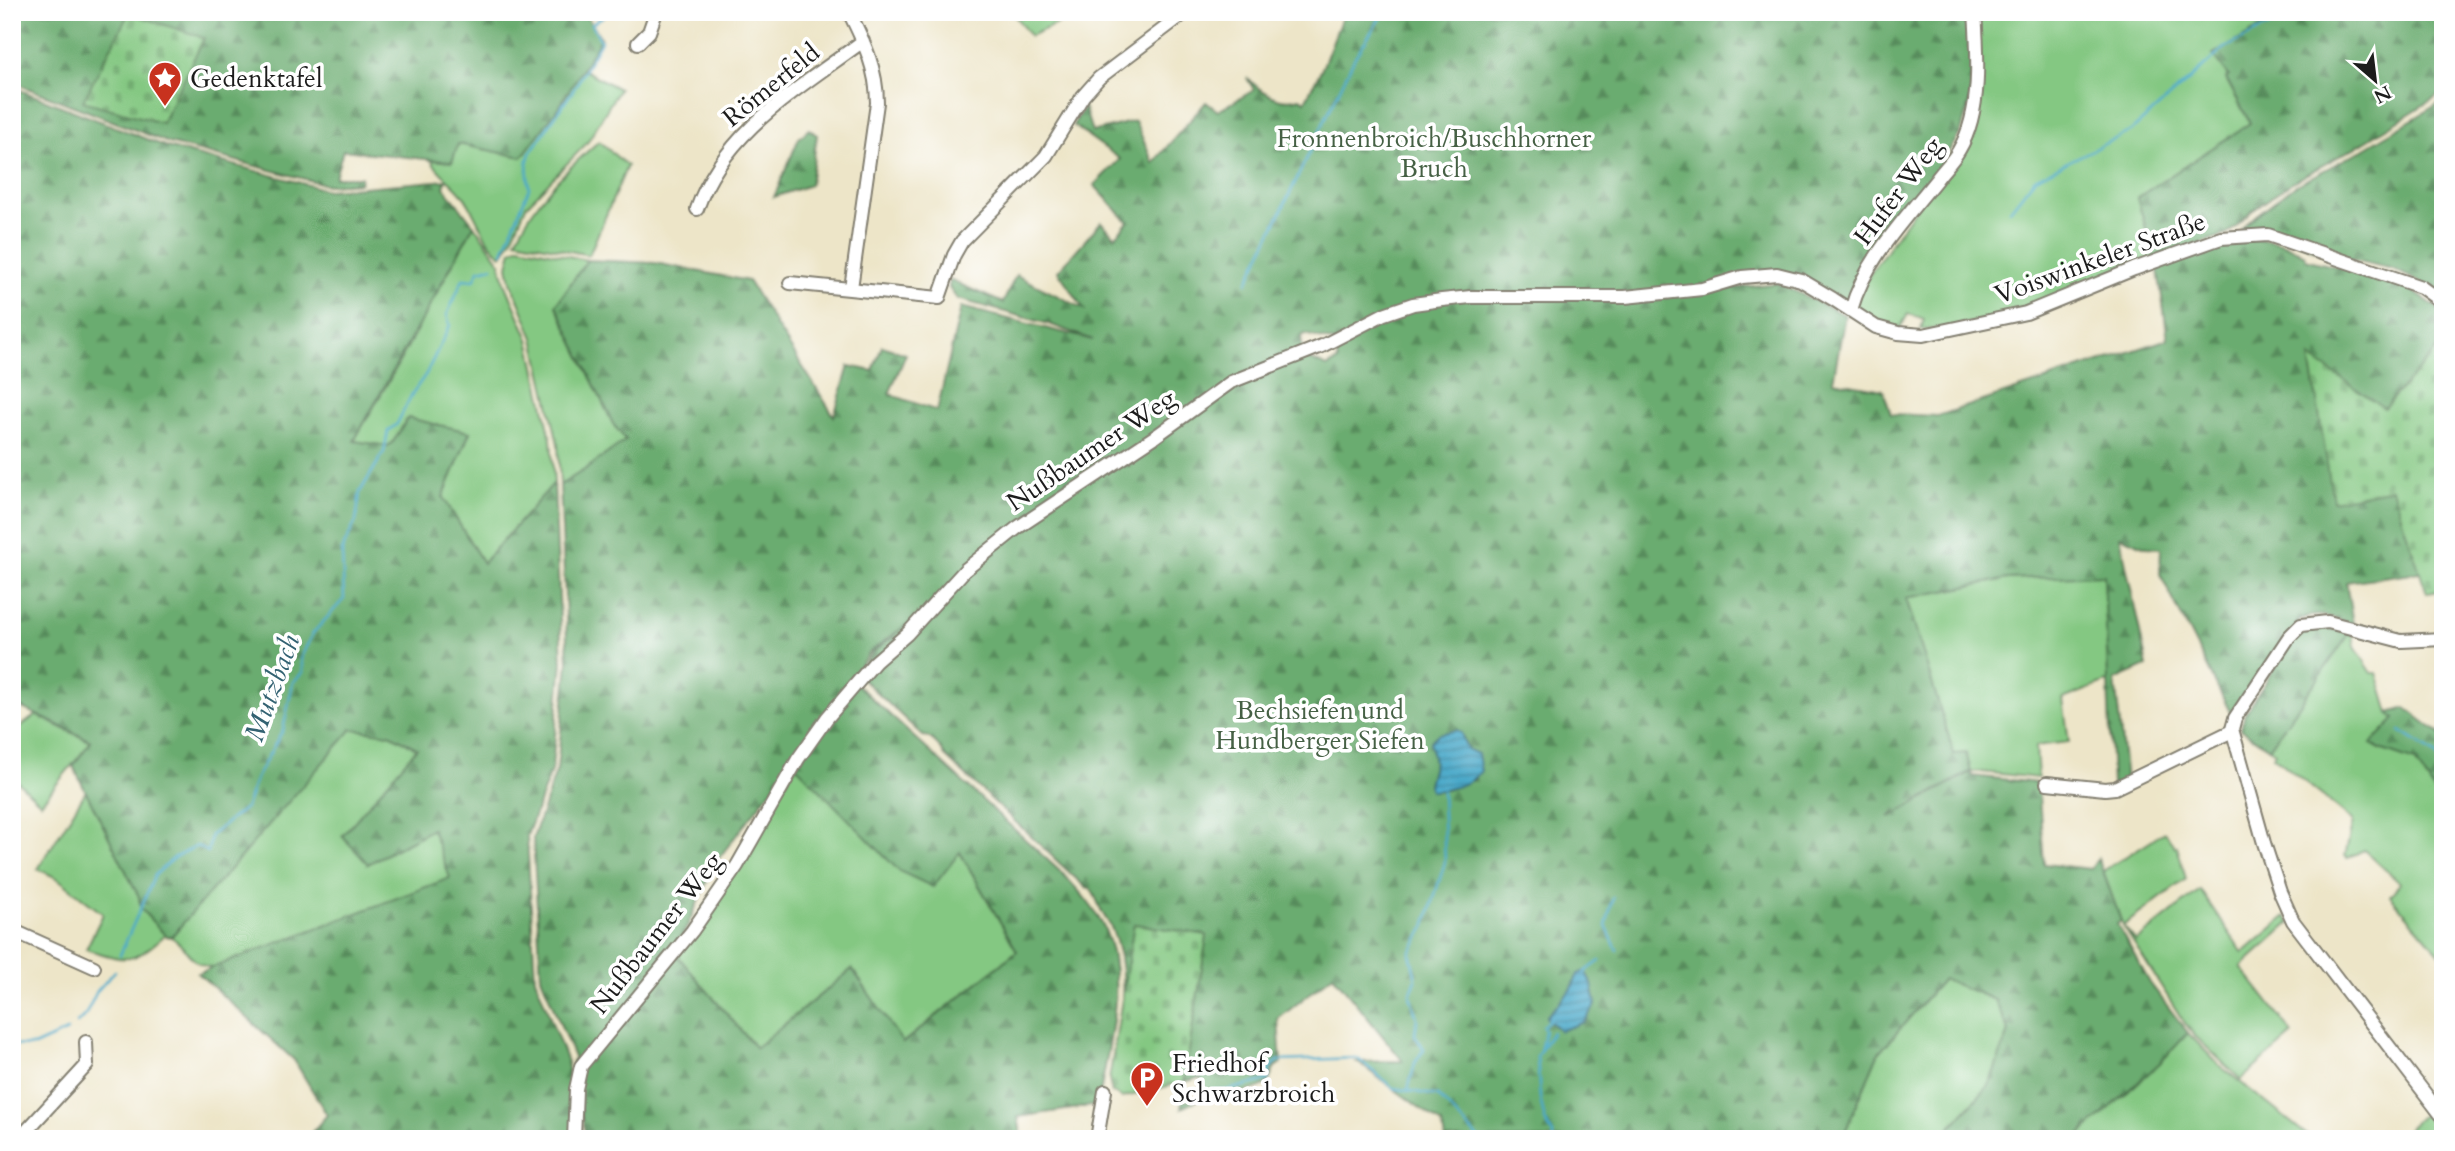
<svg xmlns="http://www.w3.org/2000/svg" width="2455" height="1151" font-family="Cardo,serif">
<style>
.green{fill:#84c882;stroke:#50724f;stroke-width:2}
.forest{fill:url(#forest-firs);stroke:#446446;stroke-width:2;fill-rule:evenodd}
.cemetery{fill:url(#cemetery-stones);stroke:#50724f;stroke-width:2}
.water{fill:url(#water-rules);stroke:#336272;stroke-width:2}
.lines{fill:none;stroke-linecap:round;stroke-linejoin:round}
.stream{stroke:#4aa9c9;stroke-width:2.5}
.minor-casing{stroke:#848072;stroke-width:16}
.minor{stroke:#fff;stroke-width:12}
.labels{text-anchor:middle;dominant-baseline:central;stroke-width:7;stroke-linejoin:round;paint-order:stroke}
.poi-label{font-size:26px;fill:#1c1c1c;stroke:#fff;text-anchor:start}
.street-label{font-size:26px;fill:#1c1c1c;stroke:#fff}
.park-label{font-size:26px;fill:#466145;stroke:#fff}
.water-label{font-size:28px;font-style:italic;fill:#336272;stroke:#fff}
</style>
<defs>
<pattern id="forest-firs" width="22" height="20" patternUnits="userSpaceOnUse" patternTransform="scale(1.75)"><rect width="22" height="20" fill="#6bac70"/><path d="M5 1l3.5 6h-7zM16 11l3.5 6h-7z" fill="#578b5b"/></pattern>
<pattern id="cemetery-stones" width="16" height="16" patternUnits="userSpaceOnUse" patternTransform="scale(1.75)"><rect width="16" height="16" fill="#84c882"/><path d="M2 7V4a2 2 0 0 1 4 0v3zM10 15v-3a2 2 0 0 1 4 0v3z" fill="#71ab70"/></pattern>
<pattern id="water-rules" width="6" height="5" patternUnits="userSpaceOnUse" patternTransform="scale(1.75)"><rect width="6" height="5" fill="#4aa9c9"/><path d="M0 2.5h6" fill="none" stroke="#3d89a2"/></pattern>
</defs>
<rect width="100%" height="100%" fill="#fff"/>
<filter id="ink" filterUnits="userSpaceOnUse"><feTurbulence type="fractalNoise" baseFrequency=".0143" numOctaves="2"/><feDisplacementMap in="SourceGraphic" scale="14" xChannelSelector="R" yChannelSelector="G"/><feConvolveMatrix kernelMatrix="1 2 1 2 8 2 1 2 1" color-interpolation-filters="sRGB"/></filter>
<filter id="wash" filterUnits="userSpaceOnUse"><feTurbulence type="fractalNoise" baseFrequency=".00686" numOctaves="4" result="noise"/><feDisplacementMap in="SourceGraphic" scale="28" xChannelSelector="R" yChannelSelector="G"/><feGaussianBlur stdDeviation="1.57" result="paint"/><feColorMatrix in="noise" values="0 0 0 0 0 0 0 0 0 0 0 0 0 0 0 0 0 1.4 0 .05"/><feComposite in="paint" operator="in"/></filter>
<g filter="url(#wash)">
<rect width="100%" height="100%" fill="#ede5c8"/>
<!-- green -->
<path class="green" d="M1012,12h79l-19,5 -42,19z
M1979,12h252l11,9 13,-9h24l-10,10 -43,57 24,44 -113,75 18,61 -133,54 -80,15 -21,1 3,-10 -16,-5 -9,16 -48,-18 12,-28 103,-149z
M582,69l37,20 -32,54 -61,63 -14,33 -10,16c-20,-13 -25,-43 -40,-61 -10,-13 -23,-20 -31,-34l21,2 6,-18 64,13 39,-53z
M599,141l28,25 -38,89 -73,-15c19,-40 50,-70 83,-99z
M474,225l26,37 5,21 24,56 22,100 3,44 -71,80 -40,-66 27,-65 -64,-11 -13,21 -5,4 -34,-5 36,-62z
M520,246l67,14 -31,45 57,119 13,16 -40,29 -26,16 -2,-41 -24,-106 -23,-56 -3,-16 4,-16z
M2104,574l5,107 -46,18 6,43 -33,4 2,32 -67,-7 -5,-17 -12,1 -48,-157 102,-19z
M2350,633l3,1 2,13 17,26h5l12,40 6,6 -15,30 35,12 28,44v152l-53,-61 10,-13 -36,-33 -17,8 -2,-2 8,-35 -80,-65 2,-4 -6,-4z
M36,715l55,27 -50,61 -23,-21 -6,5v-54z
M352,728l38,6 28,15 -50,115 64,-35 19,49 -238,89c-22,0 -26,-21 -42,-30z
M796,766l137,120 26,-35 58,100 -115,92 -50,-74 -97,79 -80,-95z
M86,791l53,106 2,12 24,26c-34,30 -37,27 -79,14l17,-35 -46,-36 -19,-9z
M2164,832l11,15 2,-1 9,33 -63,47 13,15 64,-51 43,63 43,-37 4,7 -49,44 52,67 -52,46 -46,-44 -13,-17 -59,-93 -20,-55z
M1943,979l52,21 14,32 -20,53 -49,54h-98l36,-85z
M2188,1033l32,33 92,73h-234l4,-6 78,-71z
M2431,1107l12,18 -12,14h-34z"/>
<!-- forest -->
<path class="forest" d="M12,12h572l17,26 -40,66 -39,53 -64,-13 -6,18 -109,-12 -8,27h26l-1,6 -33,2 -158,-42 -157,-61z
M1344,12h628l-1,82 -10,38 -28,44 -77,103 -9,30 -67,-32 -152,23 150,-17 67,32 -12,66 50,9 8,24 47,2 230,-77 -11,-76c40,-13 80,-33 123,-20 9,2 17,8 25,12l1,4c28,9 58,11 85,22 20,8 36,19 52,31v31l-59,65 -74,-50 24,142 58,-12 28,84 -74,10 7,42c-19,-6 -33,-13 -52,-5l-69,97 -72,-142 1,-26 -15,-1 -26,-11 27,130 -32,14 11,100 -14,6 -8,-211 -96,4 -102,19 48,156 12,-1 5,18 -82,46 82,-45 1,4 66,7 6,81 47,5 7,-11 23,63 -4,3 33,59 38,50 -27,29 -79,71 -4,6h-138l49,-54 20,-53 -14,-32 -52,-21 -65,75 -36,85h-397l-3,-15 -85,-62 46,-1 -70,-86 -55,44 3,44 -6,4 -7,16c-16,10 -37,12 -55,9l-6,7h-7l-19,9 1,-7 18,-3 1,-21 -17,5 23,-147 -73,-11 -12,75c2,-25 -1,-48 -11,-72 -3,-6 -9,-13 -11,-19 -3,-8 -5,-13 -10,-20l-5,-1 -140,-131c-4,-8 -12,-19 -22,-20l-65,-61 14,-22 34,-28 -36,27 -92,129 -62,81 -41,91 81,95 96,-79 51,74 114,-92 -57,-99 -27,35 -34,-16 -103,-105 58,-84 210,193c16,17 32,34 41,55 23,52 2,121 -7,175l-80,12 4,22h-147l-4,-11 -19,11h-261l-6,-5 -13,-73 3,-1 -34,-83 -8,-139 24,-69 11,-106 -8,-178 26,-16 40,-29 -13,-16 -57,-119 31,-45 68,3 93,18 86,135 15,-50 24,5 9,-25 24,8 -17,40 48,17 24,-104 132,33 -44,-16 -92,-25 -8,-11 1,-8 53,23 13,-28 68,34 -26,-38 43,-49 14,15 13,-15 -34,-37 26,-26 -47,-34 11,-18 8,25 43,-11 18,42 53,-61 12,9 36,-21 -7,-12c14,13 32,27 53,20l5,3 18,-35zM1305,334l29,8 4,19 -11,6 -24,-11 -2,-20zM1464,739l11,40 -29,11 -15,1 -3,-6 6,-23 -2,-15z
M2279,12h164v81l-87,54 -64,35 -41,30 -23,22 -73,25 -18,-61 113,-75 -24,-45 3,-2 -16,-21 56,-33z
M12,87l155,60 160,43 119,-10 -2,7 30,38 -120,216 34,5 5,-4 15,-24 62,14 -27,65 40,66 71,-80 8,180 -10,105 -25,68 8,142 32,84 12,66 -5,11h-268l21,-24 -33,-55 -96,-87 252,-95 -18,-49 -64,35 -26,-28 75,-88 -27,-14 -38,-5 -181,208 -5,-1 -25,-27 -2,-12 -66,-131 18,-25 -79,-38z
M2443,101v197l-17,-13 -33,-16 -70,-16 -55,-23 -27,-1 14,-13 39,-30 66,-35z
M809,129l8,6 -7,50 -36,12 25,-59z
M2326,628l24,5 -81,115 -28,-19 4,-16 50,-75 16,-8z
M2406,708l37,28v69l-28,-44 -35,-12 -9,-5 24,-25 -6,-6z"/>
<!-- cemetery -->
<path class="cemetery" d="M129,13l75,25 -42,85 -79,-22z
M2443,343v247l-16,3 -35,-104 -59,12 -23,-144 74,51z
M1134,924l73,11 -23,147 -62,16 -10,-6 -3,-12z"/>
<!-- water -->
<path class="water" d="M1457,730l4,3 6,16 11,5 3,17c-12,15 -32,19 -50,20l-3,-6 6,-23 -4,-20 8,-8z
M1585,971l7,13 4,20 -12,18 -24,9 -14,-14 25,-27 7,-16z"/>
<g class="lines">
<!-- stream -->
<path class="stream" d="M1806,12l3,4
M2010,210l25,-32 96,-47 94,-83 57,-29 4,-7
M503,252l26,-64 -2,-25 3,-10 44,-64 27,-48 -9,-17 17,-12
M1247,283l108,-226 29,-45
M2400,731l35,23 8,12
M1613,898l-7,28 11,24
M120,955l35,-80 20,-18 22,-11 11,6 3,-17 35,-28 10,-29 27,-48 10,-48 10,-10 -2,-15 12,-24 31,-34 -2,-49 14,-29 4,-29 24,-40 4,-21 9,-7 15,-30 14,-20 24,-49 -3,-10 16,-36 11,1 5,-10 13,-3
M1585,974v-2l15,-11
M77,1023l9,-9 11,-23 18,-20
M1552,1032l-15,24 3,42 5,23 8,13v5
M12,1045l22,1 33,-15
M1540,1051l5,-20 -2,-5 8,-8
M1408,1090l7,-27 9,-14 -9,-14 2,-17 -7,-23 6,-16 -6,-26 15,-26 20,-65 -3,-71
M1200,1099l13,-9 11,1 44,-11 2,-12 8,-7 79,-3 36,30 45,8 41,43"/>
</g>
</g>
<g filter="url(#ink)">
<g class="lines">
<defs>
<path id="minor" d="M849,12c15,30 28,57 28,91l-26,185
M638,43l11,-11 7,-20
M697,209c27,-78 103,-121 166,-168
M790,283l149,15 15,-43 8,-14 84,-85 37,-60 16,-18 87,-66
M1851,310c14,-50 53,-90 85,-130 7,-10 17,-19 23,-30 23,-38 19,-95 16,-138
M2443,639l-42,2 -73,-19 -27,3 -12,12 -54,81 -3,11 32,114 16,49 13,29 150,196
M2047,783l58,6 10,-1 117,-57
M12,930l82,37
M19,1139l68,-74 -1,-23
M574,1139l2,-50 5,-23 111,-135 45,-65 61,-107 29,-41 48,-56 32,-28 58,-64 52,-42 139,-92 75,-54 91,-36 62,-32 29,-10 29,-4 29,-3h154l77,-8 40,-12 35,-3 24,6 32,19 43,28 22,6 25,2 103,-22 108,-44 87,-31 47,-3 153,52 22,16
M1097,1139l8,-48"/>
</defs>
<!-- minor casing -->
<use href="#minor" class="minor-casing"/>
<!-- minor -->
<use href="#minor" class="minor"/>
</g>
</g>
<!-- icons -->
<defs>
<symbol id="sight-pin" viewBox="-11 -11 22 30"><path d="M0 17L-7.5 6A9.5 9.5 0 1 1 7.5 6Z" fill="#c8321e" stroke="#fff"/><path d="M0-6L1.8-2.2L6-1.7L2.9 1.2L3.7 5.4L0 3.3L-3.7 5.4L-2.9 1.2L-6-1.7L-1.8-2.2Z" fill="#fff"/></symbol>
<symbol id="parking-pin" viewBox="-11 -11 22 30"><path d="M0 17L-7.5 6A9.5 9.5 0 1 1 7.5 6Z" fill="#c8321e" stroke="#fff"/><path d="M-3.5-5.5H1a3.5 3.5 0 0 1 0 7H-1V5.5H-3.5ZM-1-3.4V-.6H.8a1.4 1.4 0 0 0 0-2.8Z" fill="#fff"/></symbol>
</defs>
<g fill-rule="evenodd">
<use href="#sight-pin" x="146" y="59" width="38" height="52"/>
<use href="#parking-pin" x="1128" y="1059" width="38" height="52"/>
</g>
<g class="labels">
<!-- poi labels -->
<g class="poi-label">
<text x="190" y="78">Gedenktafel</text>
<text x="1172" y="1063">Friedhof<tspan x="1172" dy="30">Schwarzbroich</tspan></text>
</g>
<!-- street labels -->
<g class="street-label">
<text transform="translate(771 85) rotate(-39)">Römerfeld</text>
<text transform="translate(1898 191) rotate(-53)">Hufer Weg</text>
<text transform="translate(2100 258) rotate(-20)">Voiswinkeler Straße</text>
<text transform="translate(1091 450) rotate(-34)">Nußbaumer Weg</text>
<text transform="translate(656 933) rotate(-52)">Nußbaumer Weg</text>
</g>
<!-- park labels -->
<g class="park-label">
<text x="1434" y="138">Fronnenbroich/Buschhorner<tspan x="1434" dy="30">Bruch</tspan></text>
<text x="1320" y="710">Bechsiefen und<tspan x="1320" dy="30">Hundberger Siefen</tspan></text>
</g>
<!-- water labels -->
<g class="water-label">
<text transform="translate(272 688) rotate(-70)">Mutzbach</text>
</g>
</g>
<!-- margin -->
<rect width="2455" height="1151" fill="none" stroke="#fff" stroke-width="42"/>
<!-- north arrow -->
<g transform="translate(2375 80) rotate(152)" stroke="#ffffff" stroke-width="5" paint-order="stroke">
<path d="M0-5L12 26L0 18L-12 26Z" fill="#1c1c1c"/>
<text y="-10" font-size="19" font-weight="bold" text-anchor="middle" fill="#1c1c1c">N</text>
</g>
</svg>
